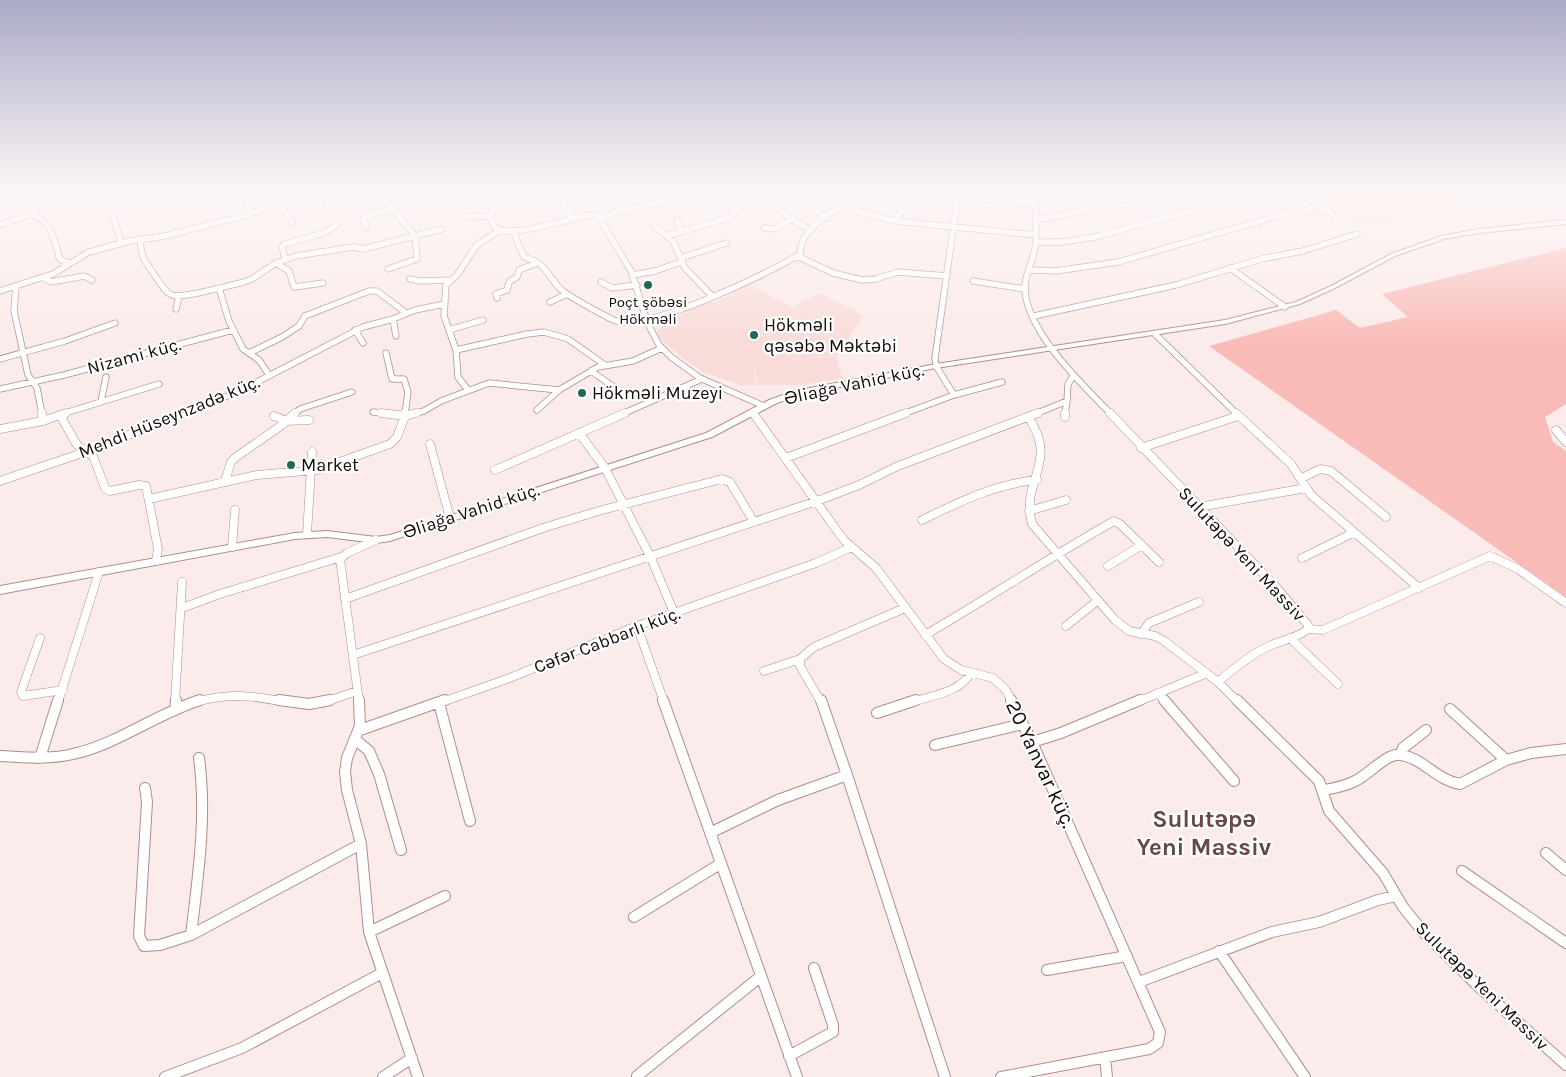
<svg xmlns="http://www.w3.org/2000/svg" width="1566" height="1077" font-family="Karla,sans-serif">
<style>
.built{fill:#f9dcda}
.green{fill:#f9bbb7}
.lines{fill:none;stroke-linecap:round;stroke-linejoin:round}
.minor-far2-casing{stroke:#b08d8a;stroke-width:7}
.minor-far1-casing{stroke:#b08d8a;stroke-width:9}
.minor-casing{stroke:#b08d8a;stroke-width:12}
.tertiary-casing{stroke:#b08d8a;stroke-width:2}
.minor-far2{stroke:#fff;stroke-width:5.5}
.minor-far1{stroke:#fff;stroke-width:8}
.minor{stroke:#fff;stroke-width:10}
.tertiary{fill:#fff;fill-rule:evenodd}
.poi-dot{fill:#256756;stroke:#fff;stroke-width:2}
.labels{text-anchor:middle;dominant-baseline:central;stroke-width:4.5;stroke-linejoin:round;paint-order:stroke}
.far-poi-label{font-size:15px;fill:#150909;stroke:#fff}
.poi-label{font-size:18px;fill:#150909;stroke:#fff;text-anchor:start}
.street-label{font-size:18px;fill:#150909;stroke:#fff}
.near-street-label{font-size:21px;fill:#150909;stroke:#fff}
.near-quarter-label{font-size:24px;font-weight:bold;fill:#674846;stroke:#fff}
</style>
<rect width="100%" height="100%" fill="#fbebea"/>
<!-- built -->
<path class="built" d="M1330,194h135l-7,3 9,4 -44,14 -7,-3 -38,14 -21,-2 -30,-17 -2,-10z
M749,285l43,22 28,-14 44,23 -28,39 -83,9 3,21h-16l-37,-13 -20,-14 -24,-20 -1,-6 2,-6 48,-27 5,4z
M836,356l6,22 -41,7h-43l-4,-21z"/>
<!-- green -->
<path class="green" d="M1566,248v156l-21,13 8,25 13,9v146l-357,-251 127,-36 24,18 48,-11 -26,-23z"/>
<g class="lines">
<defs>
<path id="minor-far2" d="M48,194l-15,15 -2,5c21,8 23,24 28,43l2,3 9,3
M244,194l6,20
M488,194l13,4
M507,194l-8,7 -9,15c1,5 3,10 8,13 16,8 72,-10 91,-14l9,1 33,55 17,53 11,21 12,12 29,21 64,28
M721,194v4
M731,194l31,8 17,8 32,21
M791,194l37,24
M826,194l33,18 36,9 141,14
M1034,194c1,18 4,36 1,54 -2,13 -9,24 -10,37 -2,44 58,100 86,129
M1301,194l31,20
M0,197l4,-3
M957,197l78,7
M623,201l18,-1 10,-6
M564,202l8,17
M279,203l13,19
M328,203l-2,-4 4,-5
M448,204l1,-5 15,-5
M1305,211l15,-6
M616,212l46,-10 6,4
M112,213l9,30
M460,214l9,3 21,-1
M601,219l15,-7 8,-13 -2,-5
M1036,219l18,-2 72,-18
M677,220l4,10
M895,221l12,-18
M0,225l31,-11
M654,226l19,15 12,27 27,28
M367,227l-4,-8 1,-2 29,-9
M764,228l10,1 18,-10
M513,231l11,26c5,2 13,4 17,8 8,8 13,19 22,26 7,6 45,27 53,30 33,10 154,-48 184,-67 1,-5 1,-11 4,-16 10,-18 37,-31 55,-40l-1,-4
M666,236l65,-19 15,-19
M141,239c-2,15 4,23 13,35 4,6 10,18 18,21 11,4 58,-10 72,-13l8,-3 24,-16 20,-7 57,-9 10,2 52,-13 -28,-34 -23,-8
M1036,242h26l33,-5 94,-26 26,-12 29,-5
M797,256l36,17 29,7 13,-1 23,-7 49,4
M681,258l45,-15
M285,259l-3,-13 3,-2 39,-11 13,-8
M276,263l13,8 5,16 29,-4
M1230,268l55,39
M388,269l29,-10 -2,-23 27,-7
M1029,270l27,1 62,-9 170,-49
M633,275l22,-4 26,-9
M44,278l7,4 33,-6 8,4
M410,279l10,2 32,-1
M973,281l52,8
M601,282l11,6 25,-3
M16,286l-2,25 14,64 9,13 5,26
M219,288l10,33 14,28 16,11 10,15
M0,291l53,-17 36,-22 41,-11 35,-5 85,-22 48,-20
M497,298l-1,-4 11,-4 2,-8 8,-5 2,-7 18,-7
M550,302l17,-8
M176,309l3,-13
M1034,316l142,-31 89,-27 38,-7 54,-17
M393,319l3,17
M355,330l8,13
M449,330l34,-10
M1155,334l82,80
M456,350l71,-16 17,-2 24,7 37,26
M249,353l33,-16 17,-11 6,-10 64,-25h8l29,22
M386,353l6,26h12l4,13 -3,22
M0,359l65,-18 50,-18
M591,371l23,16
M0,389l64,-14 169,-45
M468,390l-10,-13 -2,-27 -12,-34 2,-31 11,-10 20,-30 23,-15
M954,395l-18,-29 -1,-8 23,-164
M101,401l5,-24
M537,410l22,-20
M373,412l18,2
M62,414l97,-30
M181,414l57,-22 125,-65 30,-8 22,-9 30,-6
M294,414l6,-5 52,-17
M412,414l12,-3 17,-10 48,-18 70,7 39,-23 35,-6 29,-13
M622,414l80,-35
M903,414l51,-19 48,-13
M1035,414l32,-13 1,-17 5,-8
M1065,414l2,-13"/>
<path id="minor-far1" d="M42,413l1,8 17,-6 17,30 16,11 12,32 5,3 29,-6 7,1 12,63 -2,12
M381,413l24,3v-3
M753,413l85,119 7,9 31,27 68,91 17,11 32,8 13,12 6,12
M1110,413l167,175 31,37v4c-12,10 -26,11 -39,17 -19,9 -35,22 -51,36l20,20
M1236,413l55,51 20,31 108,93
M60,415l6,-2
M274,416l12,5 23,-1
M1028,417c32,46 -8,62 4,107l83,96 14,11 26,5 8,4 55,42
M1065,417v-4
M0,429l43,-8
M1556,430l10,12
M579,433l26,35 46,90 23,55
M430,444l20,74
M1141,448l97,-32
M786,458l120,-45
M495,470l130,-57
M1302,478l18,-9 11,2 55,46
M0,481l88,-30 97,-38
M225,481l6,-19 5,-5 46,-32 13,-12
M149,499l108,-24 60,-5 73,-26 7,-7 8,-21 11,-3
M1199,507l107,-19
M1029,511l37,-11
M922,520c37,-18 73,-36 115,-40
M307,534l5,-82
M232,547l3,-37
M1302,558l51,-25
M1108,566l34,-21
M345,599l201,-72 56,-17 120,-31 8,3 24,40
M182,608l38,-14 121,-37
M637,626l27,76
M1066,626l31,-25
M1308,629l15,1 167,-74 28,13 48,34
M1141,634l8,-11 50,-21
M925,635c64,-37 125,-78 189,-114l6,3 39,38
M40,638l-19,54 2,4 40,-6
M1290,638l48,46
M353,655l464,-154 42,-16 39,-19 140,-53
M764,671l36,-12
M1158,693l8,9
M58,702l41,-130
M175,702l7,-120
M196,702c34,-10 56,-6 90,0
M325,702l32,-11
M359,702l-19,-143 7,-6 29,-13
M442,702l65,-23 130,-53 179,-63 36,-16
M821,702l-21,-36v-7l14,-12 91,-39
M912,702c18,-6 50,-10 58,-29
M1137,702l70,-29"/>
<path id="minor" d="M279,700l30,4 21,-4
M359,700l1,26 -13,32 -2,14 2,18 14,54 8,88 49,145
M663,700l134,377
M821,700l26,75 98,302
M1164,700l70,81
M1237,700l82,81 10,30 54,62 20,34 21,26 57,56 85,76
M439,703l31,118
M1450,709l56,51
M175,710l1,-10
M877,713l39,-13
M360,730l85,-30
M356,740l13,11 10,23 22,76
M1032,742l29,-9 79,-33
M935,745l88,-21
M1401,753l2,-5 23,-18
M0,756c25,1 48,4 73,-2 45,-10 83,-40 127,-54
M40,758l18,-58
M145,788l2,14 -8,134 5,10 16,-1 31,-10 170,-91
M1325,790c10,-2 21,-4 30,-9 14,-6 32,-29 46,-26 22,3 35,25 59,29l46,-24 25,-7 35,-4
M710,833l68,-33 69,-25
M1546,853l20,17
M1462,871l104,72
M634,917l86,-53
M369,932l76,-36
M191,935c7,-59 16,-118 8,-177
M1219,951l86,126
M1047,970l80,-14
M1139,982l133,-50 47,-10 59,-22 18,-4
M789,1056l44,-24v-7l-19,-57
M1105,1057l2,20
M637,1076l123,-99
M165,1077l77,-29 140,-75
M383,1077l29,-19
M1001,1077l148,-28 9,-6 2,-11 -128,-290 -21,-42"/>
<path id="tertiary" d="M1566,220v4l-87,9 -35,6 -49,17 -60,32 -35,16 -75,20 -289,44 -141,28 -20,8 -63,33 -322,104 -14,2 -49,-6 -32,2 -295,55v-8l295,-53 32,-2 49,6 14,-2 316,-102 63,-33 25,-9 142,-27 289,-44 71,-18 35,-16 60,-32 50,-18 38,-7z"/>
</defs>
<!-- minor-far2 casing -->
<use href="#minor-far2" class="minor-far2-casing"/>
<!-- minor-far1 casing -->
<use href="#minor-far1" class="minor-far1-casing"/>
<!-- minor casing -->
<use href="#minor" class="minor-casing"/>
<!-- tertiary casing -->
<use href="#tertiary" class="tertiary-casing"/>
<!-- minor-far2 -->
<use href="#minor-far2" class="minor-far2"/>
<!-- minor-far1 -->
<use href="#minor-far1" class="minor-far1"/>
<!-- minor -->
<use href="#minor" class="minor"/>
<!-- tertiary -->
<use href="#tertiary" class="tertiary"/>
</g>
<!-- sky -->
<linearGradient id="sky" x2="0" y2="1"><stop stop-color="#abaac7"/><stop offset="0.56" stop-color="#fdf6f6"/><stop offset="1" stop-color="#fdf6f6" stop-opacity="0"/></linearGradient>
<rect width="1566" height="345" fill="url(#sky)"/>
<!-- markers -->
<g class="poi-dot">
<circle cx="648" cy="285" r="5"/>
<circle cx="754" cy="335" r="5"/>
<circle cx="582" cy="393" r="5"/>
<circle cx="291" cy="465" r="5"/>
</g>
<g class="labels">
<!-- far-poi labels -->
<g class="far-poi-label">
<text x="648" y="302">Poçt şöbəsi<tspan x="648" dy="17">Hökməli</tspan></text>
</g>
<!-- poi labels -->
<g class="poi-label">
<text x="764" y="325">Hökməli<tspan x="764" dy="21">qəsəbə Məktəbi</tspan></text>
<text x="592" y="393">Hökməli Muzeyi</text>
<text x="301" y="465">Market</text>
</g>
<!-- street labels -->
<g class="street-label">
<text transform="translate(134 356) rotate(-15)">Nizami küç.</text>
<text transform="translate(854 384) rotate(-12)">Əliağa Vahid küç.</text>
<text transform="translate(169 417) rotate(-22)">Mehdi Hüseynzadə küç.</text>
<text transform="translate(471 511) rotate(-18)">Əliağa Vahid küç.</text>
<text transform="translate(1242 554) rotate(47)">Sulutəpə Yeni Massiv</text>
<text transform="translate(607 640) rotate(-21)">Cəfər Cabbarlı küç.</text>
<text transform="translate(1482 986) rotate(44)">Sulutəpə Yeni Massiv</text>
</g>
<!-- near-street labels -->
<g class="near-street-label">
<text transform="translate(1041 764) rotate(65)">20 Yanvar küç.</text>
</g>
<!-- near-quarter labels -->
<g class="near-quarter-label">
<text x="1204" y="819">Sulutəpə<tspan x="1204" dy="28">Yeni Massiv</tspan></text>
</g>
</g>
</svg>
